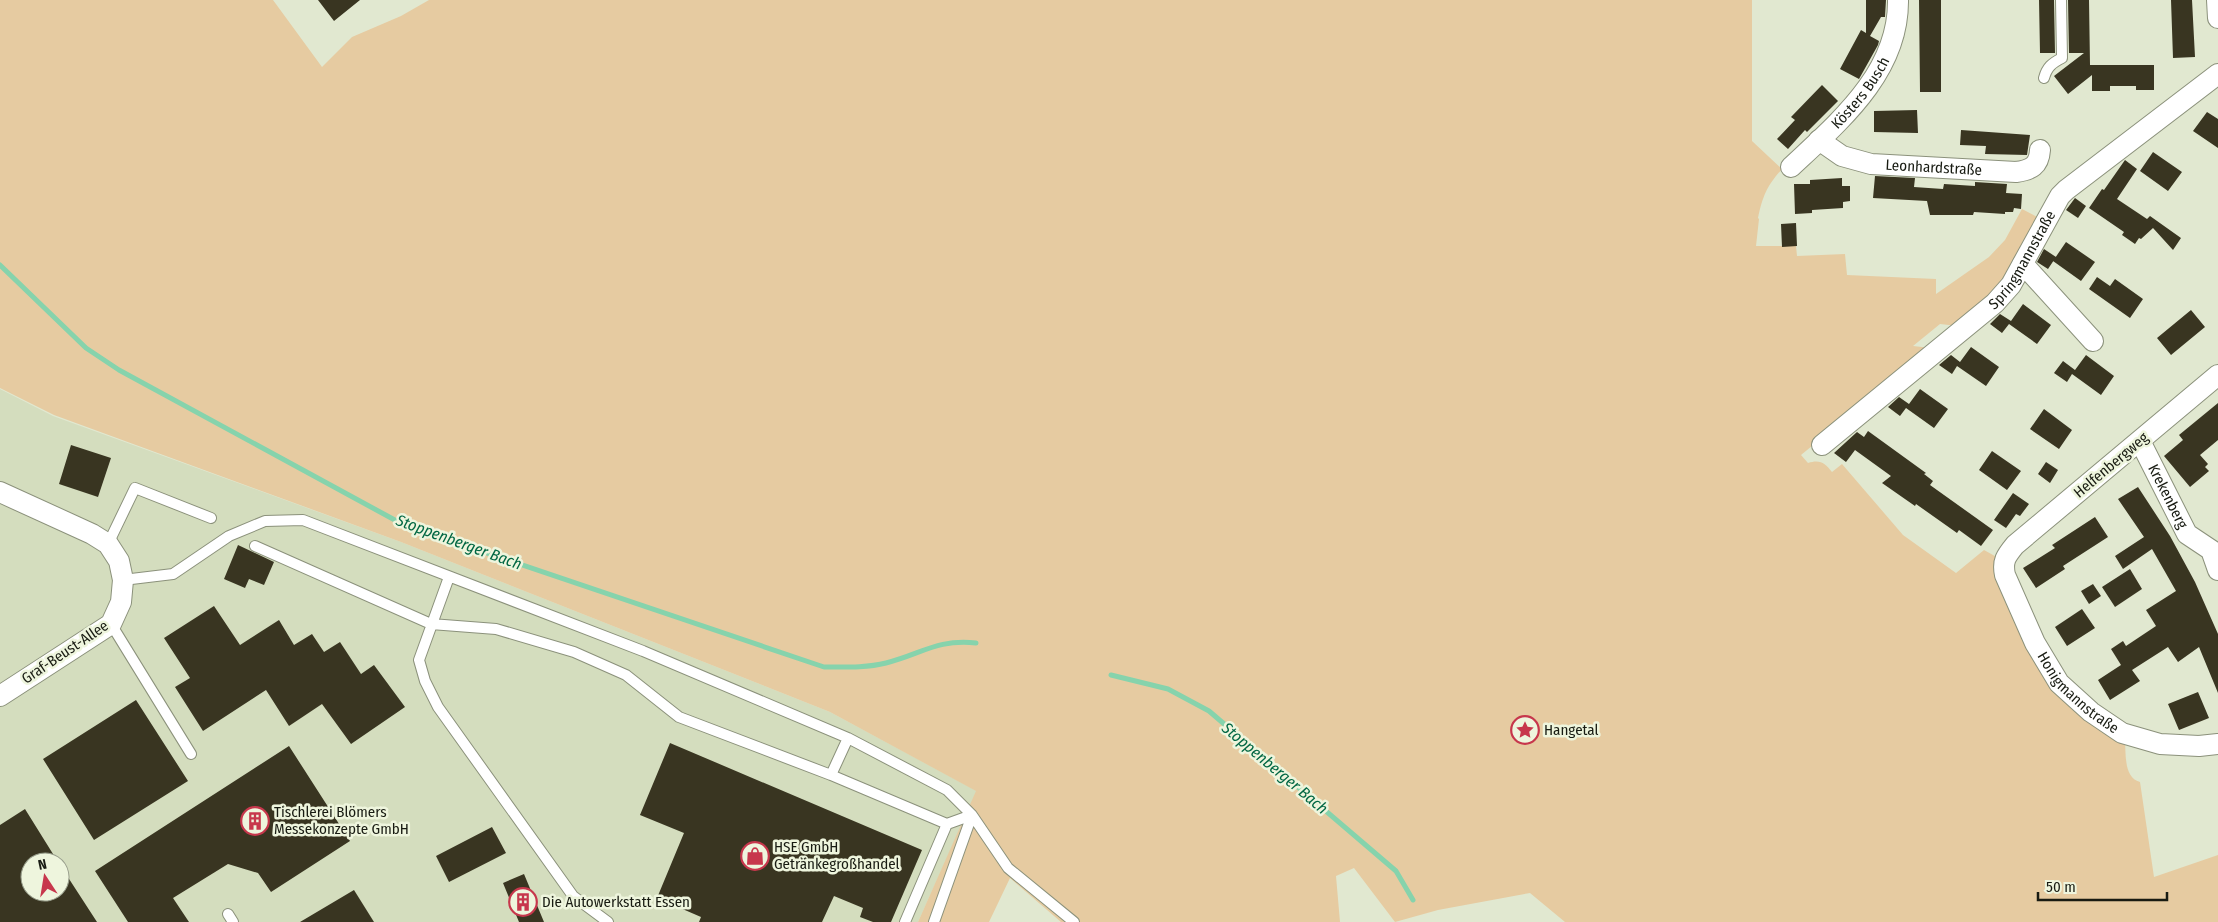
<svg xmlns="http://www.w3.org/2000/svg" width="2218" height="922" font-family="'Fira Sans Condensed',sans-serif">
<style>
.built{fill:#d4ddbe;fill-rule:evenodd}
.green{fill:#e6cba1}
.lines{fill:none;stroke-linecap:round;stroke-linejoin:round}
.stream{stroke:#86d3ac;stroke-width:5}
.building{fill:#393521}
.lane-casing{stroke:#8b917b;stroke-width:12}
.street-casing{stroke:#8b917b;stroke-width:22}
.lane{stroke:#fff;stroke-width:10}
.street{stroke:#fff;stroke-width:20}
.labels{text-anchor:middle;dominant-baseline:central;stroke-width:5;stroke-linejoin:round;paint-order:stroke}
.street-label{font-size:15px;fill:#181b12;stroke:#eef5dd}
.poi-label{font-size:15px;fill:#181b12;stroke:#eef5dd;text-anchor:start}
.water-label{font-size:16px;font-style:italic;fill:#026743;stroke:#eef5dd}
</style>
<rect width="100%" height="100%" fill="#e1e8d0"/>
<!-- built -->
<path class="built" d="M0,389l53,27 348,126 429,170 147,79 -59,131h-918zM30,862h30v30h-30z"/>
<!-- green -->
<path class="green" d="M0,0h273l49,67 30,-30 49,-21 28,-16h1323v141l30,28c-15,17 -19,26 -24,49l1,1 -3,27h40l1,10 48,-2 2,21 89,4v15l53,-37 16,-17 17,-31 19,10 -30,55 -53,52 -18,-2 -27,22 18,2 -130,107 7,8c12,-4 17,0 24,9l10,-8 61,71 53,38 28,-23 18,10 31,83 92,99c1,13 -1,36 15,40l14,95 64,-22v67h-653l-35,-29 -92,17 -43,12 -41,-54 -18,8 4,46h-279l-51,-44 -21,44h-71l58,-131 -146,-79 -429,-170 -347,-127 -54,-27z"/>
<g class="lines">
<!-- stream -->
<path class="stream" d="M0,265l86,83 33,22 285,155 420,142c20,0 42,1 62,-4 36,-9 50,-24 90,-20
M1111,675l57,14 41,22 187,160 17,29"/>
</g>
<!-- building -->
<path class="building" d="M318,0h42l-26,21z
M1866,0h20l-1,17h-4l-11,19 9,5 -1,4 -19,34 -19,-10 21,-39 5,3z
M1919,0h22v92h-21z
M2039,0h15l1,53h-15z
M2068,0h21l1,65h64v25h-18v-4h-26v5h-18v-16l-24,19 -14,-18 30,-23h-15z
M2171,0h21l3,57 -22,1z
M1822,85l16,16 -31,31 -2,-2 -17,19 -11,-10 18,-19 -4,-3z
M1917,110l1,23 -44,-1v-21z
M2207,112l11,7v29l-25,-17z
M1961,130l69,5 -3,20 -42,-1 1,-8 -26,-1z
M2153,152l29,20 -14,19 -28,-20z
M2125,160l12,9 -20,30 30,20 3,-3 31,22 -8,12 -20,-22 -12,11 -2,-1 -4,6 -13,-9 2,-3 -35,-24 13,-19 2,1z
M1875,176l40,2 -1,9 29,2 1,-5 31,2v-4l32,2 -1,9 16,1 -1,15 -7,-1 -1,4h-8v2l-31,-2 -1,3h-43l-3,-14 -54,-3z
M1842,178v8h8v15l-7,1v6l-31,2v3l-17,1 -1,-30h16v-4z
M2075,198l11,8 -8,12 -12,-8z
M1796,223l1,23 -15,1 -1,-23z
M2066,242l29,20 -14,19 -28,-20z
M2044,249l12,8 -8,12 -11,-7z
M2097,277l13,9 5,-7 28,20 -13,19 -41,-29z
M2023,304l28,21 -14,19 -28,-20 -7,9 -12,-9 10,-10 11,7z
M2191,310l14,17 -34,28 -14,-17z
M1971,347l28,20 -13,19 -29,-20 -5,8 -13,-9 12,-10 9,7z
M2086,355l28,21 -13,19 -29,-21 -5,8 -13,-9 9,-12 12,9z
M1920,389l28,20 -14,19 -28,-20 -6,8 -12,-9 11,-10 10,7z
M2218,403v37l-18,15 8,9 -3,3 4,4 -19,16 -26,-31 19,-16 -4,-5z
M2044,409l28,21 -13,19 -29,-20z
M1868,431l58,42 -2,1 9,7 -3,4 63,45 -12,16 -22,-16 -2,3 -41,-29 -1,2 -33,-23 9,-7 -36,-26 -9,12 -12,-9 23,-21 7,5z
M71,445l40,13 -13,39 -39,-13z
M1992,451l29,20 -14,19 -28,-20z
M2046,462l12,8 -8,13 -12,-9z
M2138,487l32,49 25,46 23,52v59l-19,-46 -21,15 -10,-15 -36,23 8,11 -30,19 -12,-20 23,-15 -10,-16 12,-8 3,5 30,-20 -10,-16 30,-19 -24,-42 -29,20 -8,-13 29,-19 -26,-38z
M2013,493l16,11 -9,12 -4,-2 -10,14 -12,-8z
M2095,517l13,20 -45,29 2,3 -29,19 -13,-20 32,-20 -3,-3z
M238,545l36,17 -10,23 -15,-6 -4,9 -21,-9z
M2130,569l12,20 -27,18 -13,-20z
M2093,584l8,12 -12,8 -8,-13z
M214,606l26,39 39,-25 15,25 18,-11 12,18 16,-10 21,32 13,-9 31,42 -54,37 -29,-40 -33,22 -23,-36 -63,41 -28,-44 15,-9 -26,-40z
M2082,609l13,19 -28,18 -12,-19z
M2198,692l11,26 -30,12 -11,-26z
M136,700l52,81 -94,59 -51,-81z
M670,743l252,107 -31,72h-18l-13,-5 3,-9 -29,-12 -12,26h-123l2,-5 -44,-19 27,-65 -44,-18z
M289,746l61,95 -79,51 -13,-19 -30,-9 -55,34 16,24h-61l-33,-51z
M25,809l33,53h-28v30h30v-27l37,57h-97v-97z
M492,827l14,26 -57,29 -13,-26z
M524,874l20,48h-25l-16,-39z
M354,890l20,32h-74z"/>
<g class="lines">
<defs>
<path id="lane" d="M2044,78c3,-11 8,-15 18,-20l-1,-58
M108,544l27,-56 76,30
M255,546l176,78 65,5 78,23 52,23 53,42 152,58 116,49 25,-9
M449,577l-30,83 6,21 13,26 135,189 35,26
M123,580l50,-6 56,-38 36,-15 38,-1 340,131 205,87 99,52 25,25 36,53 66,54
M111,624l80,130
M831,775l17,-37
M228,914l5,8
M905,922l42,-98
M934,922l38,-107"/>
<g id="street">
<path d="M2217,0l1,18"/>
<path id="s1" d="M1819,140l23,16 29,8 145,8c15,-2 23,-6 24,-22"/>
<path id="s2" d="M1791,167c49,-46 108,-95 107,-167"/>
<path d="M2023,264l70,77"/>
<path id="s3" d="M2218,375l-203,170c-9,11 -13,16 -10,30l30,68 24,40 32,29 31,21 38,11 39,2 19,-2"/>
<path id="s4" d="M2140,441l47,93 24,16 7,20"/>
<path id="s5" d="M1822,445l173,-142 16,-18 49,-89 6,-6 152,-116"/>
<path d="M0,492l92,42 16,10 11,17 4,19 -2,22 -10,22 -111,72"/>
</g>
</defs>
<!-- lane casing -->
<use href="#lane" class="lane-casing"/>
<!-- street casing -->
<use href="#street" class="street-casing"/>
<!-- lane -->
<use href="#lane" class="lane"/>
<!-- street -->
<use href="#street" class="street"/>
</g>
<!-- icons -->
<defs>
<symbol id="sight-ring" viewBox="-11 -11 22 22"><circle r="9.5" fill="#eef5dd" stroke="#c7374c" stroke-width="1.5"/><path d="M0-6L1.8-2.2L6-1.7L2.9 1.2L3.7 5.4L0 3.3L-3.7 5.4L-2.9 1.2L-6-1.7L-1.8-2.2Z" fill="#c7374c"/></symbol>
<symbol id="building-ring" viewBox="-11 -11 22 22"><circle r="9.5" fill="#eef5dd" stroke="#c7374c" stroke-width="1.5"/><path d="M-4-6H4V6H1V3H-1V6H-4ZM-2.5-4.3h1.7v1.8h-1.7ZM.8-4.3h1.7v1.8H.8ZM-2.5-1h1.7V.8h-1.7ZM.8-1h1.7V.8H.8Z" fill="#c7374c"/></symbol>
<symbol id="shop-ring" viewBox="-11 -11 22 22"><circle r="9.5" fill="#eef5dd" stroke="#c7374c" stroke-width="1.5"/><path d="M-5-2.5h2.3a2.7 3.5 0 0 1 5.4 0H5L5.5 6h-11ZM-1.5-2.5h3a1.5 2.3 0 0 0-3 0Z" fill="#c7374c"/></symbol>
</defs>
<g fill-rule="evenodd">
<use href="#sight-ring" x="1509" y="714" width="32" height="32"/>
<use href="#building-ring" x="239" y="805" width="32" height="32"/>
<use href="#shop-ring" x="739" y="840" width="32" height="32"/>
<use href="#building-ring" x="507" y="886" width="32" height="32"/>
</g>
<g class="labels">
<!-- street labels -->
<g class="street-label">
<text stroke="none"><textPath href="#s2" startOffset="102">Kösters Busch</textPath></text>
<text stroke="none"><textPath href="#s1" startOffset="121">Leonhardstraße</textPath></text>
<text stroke="none"><textPath href="#s5" startOffset="275">Springmannstraße</textPath></text>
<text transform="translate(2111 465) rotate(-40)">Helfenbergweg</text>
<text stroke="none"><textPath href="#s4" startOffset="62">Krekenberg</textPath></text>
<text transform="translate(65 652) rotate(-34)">Graf-Beust-Allee</text>
<text stroke="none"><textPath href="#s3" startOffset="439">Honigmannstraße</textPath></text>
</g>
<!-- poi labels -->
<g class="poi-label">
<text x="1544" y="730">Hangetal</text>
<text x="274" y="812">Tischlerei Blömers<tspan x="274" dy="17">Messekonzepte GmbH</tspan></text>
<text x="774" y="847">HSE GmbH<tspan x="774" dy="17">Getränkegroßhandel</tspan></text>
<text x="542" y="902">Die Autowerkstatt Essen</text>
</g>
<!-- water labels -->
<g class="water-label">
<text transform="translate(459 542) rotate(20)">Stoppenberger Bach</text>
<text transform="translate(1275 768) rotate(40)">Stoppenberger Bach</text>
</g>
</g>
<!-- north arrow -->
<g transform="translate(45 877) rotate(348)"><circle r="24" fill="#eef5dd" stroke="#989e8c"/>
<path d="M0-4L9 19L0 12L-9 19Z" fill="#c7374c"/>
<text y="-8" font-size="14" font-weight="bold" text-anchor="middle" fill="#181b12">N</text>
</g>
<!-- scale -->
<path d="M2038 892v8h129v-8" fill="none" stroke="#181b12" stroke-width="2.5"/>
<text x="2046" y="892" font-size="15" fill="#181b12" stroke="#eef5dd" stroke-width="4" paint-order="stroke">50 m</text>
</svg>
